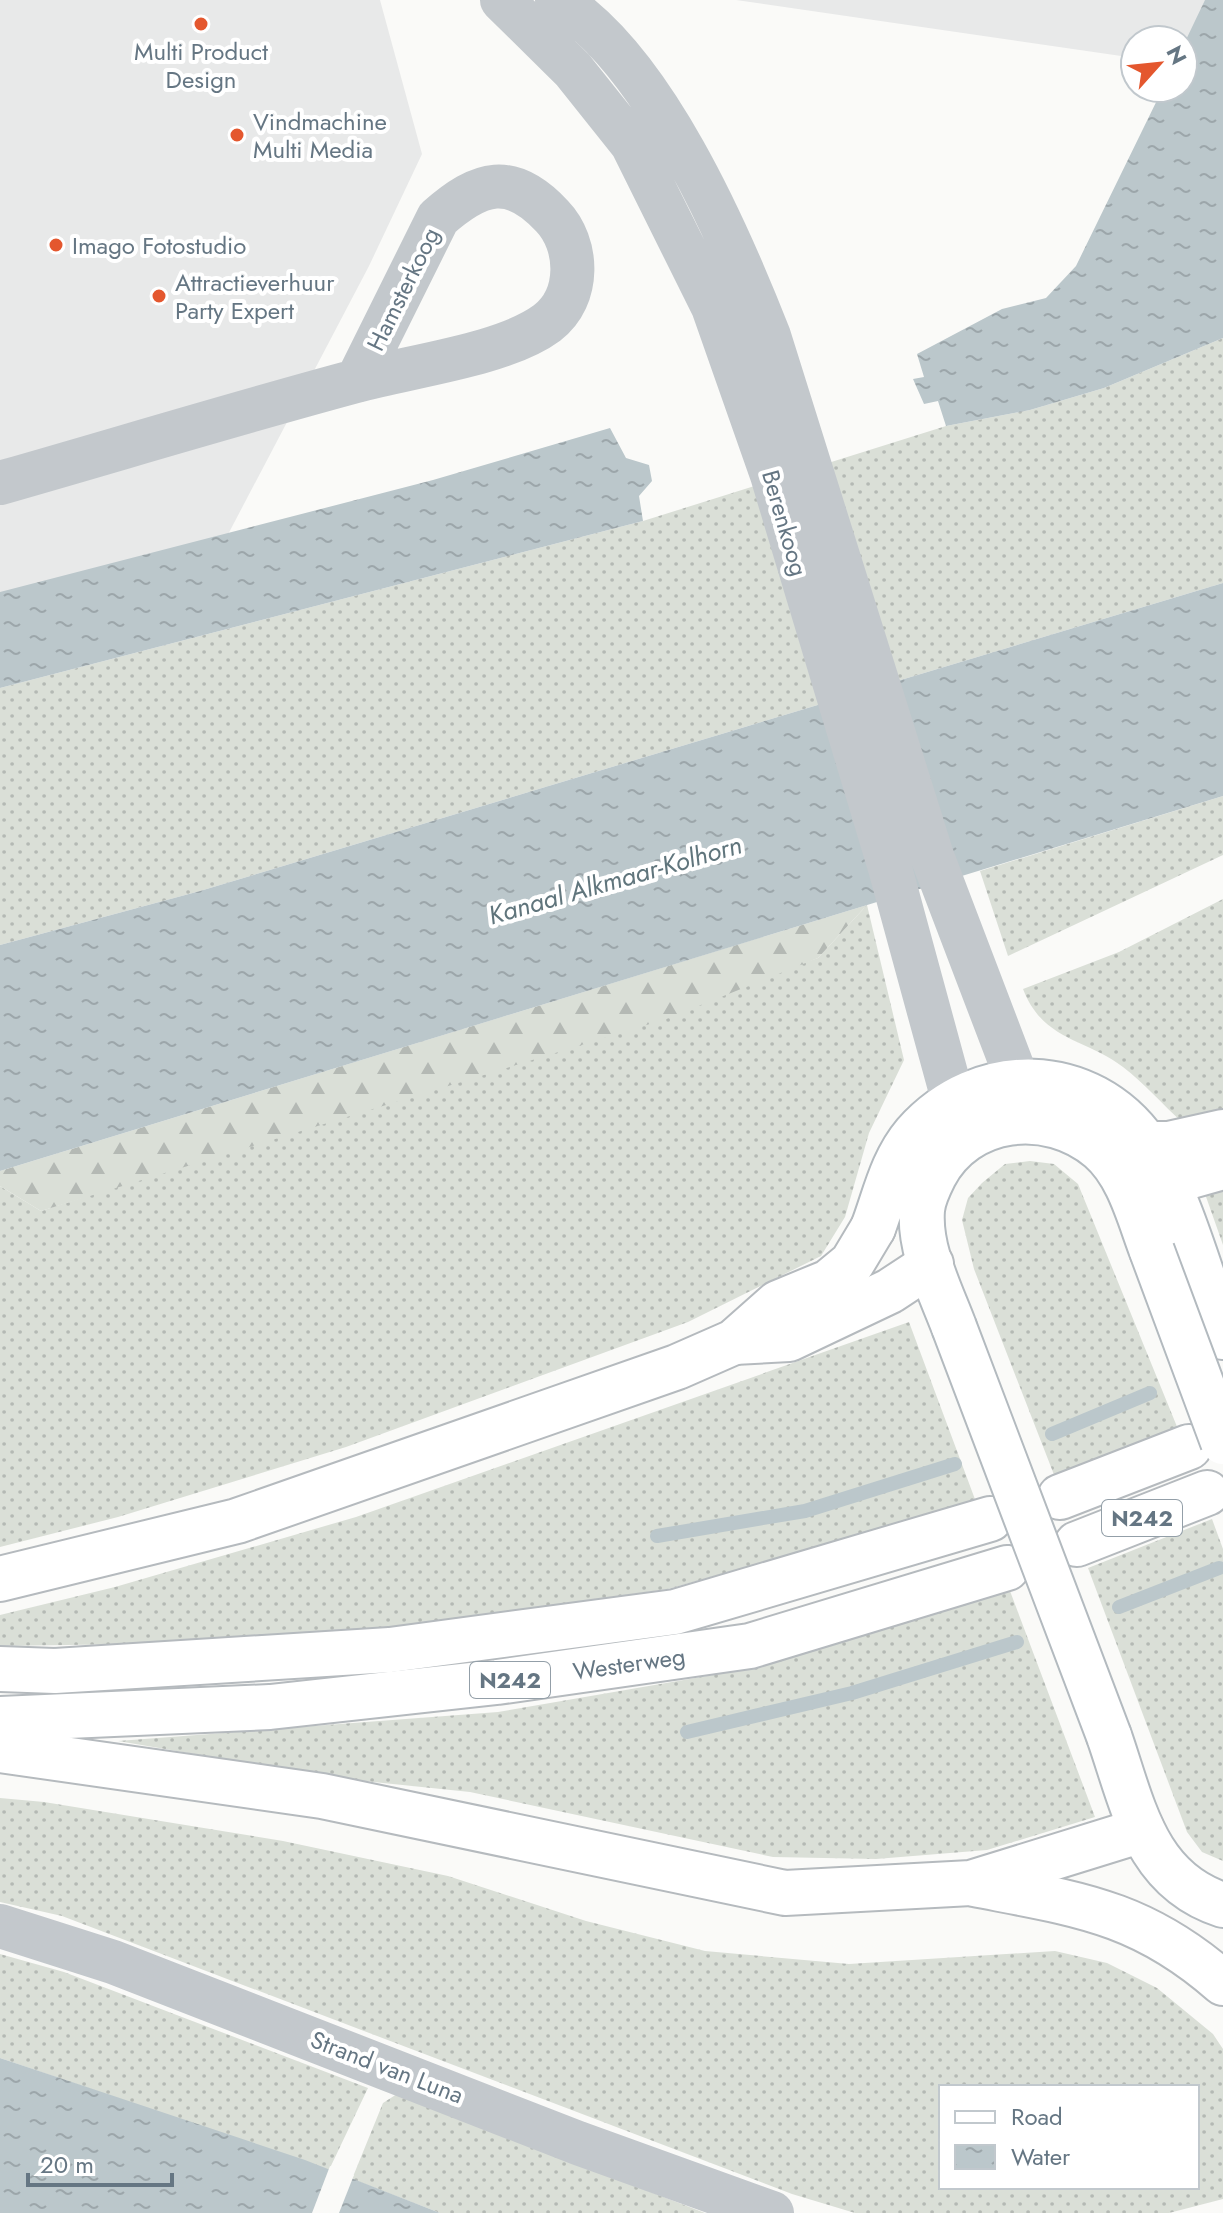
<svg xmlns="http://www.w3.org/2000/svg" width="1223" height="2213" font-family="Jost,sans-serif">
<style>
.built{fill:#e8e9e9}
.grass{fill:url(#grass-dots);fill-rule:evenodd}
.forest{fill:url(#forest-firs)}
.water{fill:url(#water-ripples)}
.pier{fill:#fafaf8}
.lines{fill:none;stroke-linecap:round;stroke-linejoin:round}
.stream{stroke:#bbc7cb;stroke-width:14}
.secondary-casing{stroke:#b3babf;stroke-width:48}
.primary-casing{stroke:#b5babe;stroke-width:48}
.minor{stroke:#c3c8cc;stroke-width:44}
.secondary{stroke:#fff;stroke-width:44}
.primary{stroke:#fff;stroke-width:44}
.secondary-bridge-casing{stroke:#b3babf;stroke-width:48;stroke-linecap:butt}
.secondary-bridge{stroke:#fff;stroke-width:44}
.poi-dot{fill:#e4572e;stroke:#fff;stroke-width:3}
.labels{text-anchor:middle;dominant-baseline:central;stroke-width:8;stroke-linejoin:round;paint-order:stroke}
.shield{fill:#fff;stroke:#939fa8;stroke-width:2}
.shield-label{font-size:22px;font-weight:bold;fill:#657683}
.poi-label{font-size:24px;fill:#657683;stroke:#fff;text-anchor:start}
.street-label{font-size:24px;fill:#657683;stroke:#fff}
.water-label{font-size:26px;font-style:italic;fill:#60757c;stroke:#fff}
</style>
<defs>
<pattern id="grass-dots" width="8" height="8" patternUnits="userSpaceOnUse" patternTransform="scale(2)"><rect width="8" height="8" fill="#dadfd7"/><path d="M2 2h.1M6 6h.1" fill="none" stroke="#b4b9b4" stroke-width="1.8" stroke-linecap="round"/></pattern>
<pattern id="forest-firs" width="22" height="20" patternUnits="userSpaceOnUse" patternTransform="scale(2)"><rect width="22" height="20" fill="#dadfd7"/><path d="M5 1l3.5 6h-7zM16 11l3.5 6h-7z" fill="#b4b9b4"/></pattern>
<pattern id="water-ripples" width="26" height="14" patternUnits="userSpaceOnUse" patternTransform="scale(2)"><rect width="26" height="14" fill="#bbc7cb"/><path d="M2 4q2-2 4 0t4 0M15 11q2-2 4 0t4 0" fill="none" stroke="#9ca6aa"/></pattern>
</defs>
<rect width="100%" height="100%" fill="#fafaf8"/>
<!-- built -->
<path class="built" d="M0,0h380l42,154 -53,112 -166,316 -203,56z
M736,0h487l-40,64v-24h-48v18z"/>
<!-- grass -->
<path class="grass" d="M1223,338v245l-1023,308 -200,54v-257l643,-167 303,-95 84,-16 74,-22z
M1223,796v59l-215,101 -28,-85z
M1223,899v214l-40,10c-20,-18 -39,-40 -60,-56 -38,-29 -80,-26 -100,-78l96,-37z
M867,905l37,155 -35,73 -24,84 -24,39 -133,66 -342,125 -228,70 -118,30v-361l41,25 777,-253z
M1030,1161l24,3 24,20 102,250 -122,51 -84,-216 -12,-49 6,-22 14,-15 23,-19z
M1223,1185v60l-19,-54z
M909,1322l67,180 -308,87 -288,41 -244,14 -136,2v-31l115,-28 241,-70z
M1212,1519l11,30v312l-21,-9 -15,-20 -99,-264z
M1010,1591l85,226 -108,33 -111,9 -103,-2 -303,-65 -135,-14 -217,-37 380,-29 261,-45z
M0,1798l44,4 239,39 165,35 138,45 119,30 144,13 206,-13 52,12 50,25 56,46 10,15v150l-54,14h-314l-63,-19 -730,-278 -62,-14zM941,2087h256v100h-256z
M0,1954l64,18 304,116 -39,82 -329,-112z
M397,2094l308,119h-265l-88,-34 31,-76z"/>
<!-- forest -->
<path class="forest" d="M867,905l-49,53 -152,61 -625,192 -41,-25v-15z"/>
<!-- water -->
<path class="water" d="M1205,0h18v338l-119,50 -74,22 -84,16 -8,-25 -14,3 -11,-25 11,-2 -7,-23 85,-45 44,-11 30,-32 87,-178h20v-42z
M610,428l16,30 23,7 3,16 -13,15 4,25 -643,167v-96l433,-112z
M1223,583v213l-1223,375v-226l200,-54z
M0,2058l305,102 135,53h-440z"/>
<!-- pier -->
<path class="pier" d="M330,2166l24,9 -15,38h-27z"/>
<g class="lines">
<!-- stream -->
<path class="stream" d="M1052,1434l98,-41
M657,1536l148,-25 150,-47
M1119,1607l100,-39
M687,1732l165,-39 165,-51"/>
<defs>
<path id="secondary" d="M873,1228c12,-32 19,-67 42,-94 64,-72 174,-71 231,10 32,46 57,138 77,193
M954,1327c-14,-37 -35,-77 -32,-117 1,-11 7,-24 12,-34 32,-62 114,-71 166,-27 29,25 39,68 52,102
M1109,1736c24,69 36,144 114,169"/>
<g id="primary">
<path d="M1146,1144h23l54,-12"/>
<path d="M1166,1183l57,-16"/>
<path d="M734,1342l55,-3 101,-48 41,-27"/>
<path d="M1060,1497l129,-50"/>
<path d="M1077,1544l130,-51"/>
<path d="M0,1579l237,-58 440,-154 57,-25 44,-39 51,-21 23,-19 21,-35"/>
<path d="M0,1669l55,2 335,-21 285,-38 315,-93"/>
<path id="s1" d="M0,1719l270,-12 227,-25 253,-36 257,-78"/>
<path d="M0,1750l322,46 463,97 186,-10 171,-53"/>
<path d="M974,1884c103,20 167,27 249,99"/>
</g>
</defs>
<!-- secondary casing -->
<use href="#secondary" class="secondary-casing"/>
<!-- primary casing -->
<use href="#primary" class="primary-casing"/>
<!-- minor -->
<path class="minor" d="M502,0l71,70 59,74 81,163 59,168 118,393 64,235
M557,0c96,58 172,234 212,336l163,520 85,223
M0,483c119,-34 237,-70 356,-102 54,-15 148,-26 191,-58 34,-26 32,-79 5,-107 -41,-44 -72,-35 -114,2l-81,163
M0,1926l113,36 465,181 194,70"/>
<!-- secondary -->
<use href="#secondary" class="secondary"/>
<!-- primary -->
<use href="#primary" class="primary"/>
<defs>
<path id="secondary-bridge" d="M1152,1251l71,191
M954,1327l155,409"/>
</defs>
<!-- secondary-bridge casing -->
<use href="#secondary-bridge" class="secondary-bridge-casing"/>
<!-- secondary-bridge -->
<use href="#secondary-bridge" class="secondary-bridge"/>
</g>
<!-- markers -->
<g class="poi-dot">
<circle cx="201" cy="24" r="8"/>
<circle cx="237" cy="135" r="8"/>
<circle cx="56" cy="245" r="8"/>
<circle cx="159" cy="296" r="8"/>
</g>
<g class="labels">
<!-- shield labels -->
<g class="shield">
<rect x="1102" y="1500" width="80" height="36" rx="6"/>
<rect x="470" y="1662" width="80" height="36" rx="6"/>
</g>
<g class="shield-label">
<text x="1142" y="1518">N242</text>
<text x="510" y="1680">N242</text>
</g>
<!-- poi labels -->
<g class="poi-label">
<text x="201" y="51" text-anchor="middle">Multi Product<tspan x="201" dy="28">Design</tspan></text>
<text x="253" y="121">Vindmachine<tspan x="253" dy="28">Multi Media</tspan></text>
<text x="72" y="245">Imago Fotostudio</text>
<text x="175" y="282">Attractieverhuur<tspan x="175" dy="28">Party Expert</tspan></text>
</g>
<!-- street labels -->
<g class="street-label">
<text transform="translate(403 289) rotate(-64)">Hamsterkoog</text>
<text transform="translate(785 523) rotate(74)">Berenkoog</text>
<text stroke="none"><textPath href="#s1" startOffset="632">Westerweg</textPath></text>
<text transform="translate(387 2067) rotate(21)">Strand van Luna</text>
</g>
<!-- water labels -->
<g class="water-label">
<text transform="translate(615 880) rotate(-16)">Kanaal Alkmaar-Kolhorn</text>
</g>
</g>
<!-- legend -->
<rect x="939" y="2085" width="260" height="104" fill="#ffffff" stroke="#c1c8cd" stroke-width="2"/>
<rect x="955" y="2111" width="40" height="12" fill="#ffffff" stroke="#c1c8cd" stroke-width="2"/>
<text x="1011" y="2125" font-size="24" fill="#657683">Road</text>
<rect x="955" y="2145" width="40" height="24" fill="url(#water-ripples)" stroke="#c1c8cd" stroke-width="2"/>
<text x="1011" y="2165" font-size="24" fill="#657683">Water</text>
<!-- north arrow -->
<g transform="translate(1159 64) rotate(63)"><circle r="38" fill="#ffffff" stroke="#c1c8cd" stroke-width="2"/>
<path d="M0-6L14 30L0 20L-14 30Z" fill="#e4572e"/>
<text y="-12" font-size="22" font-weight="bold" text-anchor="middle" fill="#657683">N</text>
</g>
<!-- scale -->
<path d="M28 2173v12h144v-12" fill="none" stroke="#657683" stroke-width="4"/>
<text x="40" y="2173" font-size="24" fill="#657683" stroke="#ffffff" stroke-width="6" paint-order="stroke">20 m</text>
</svg>
